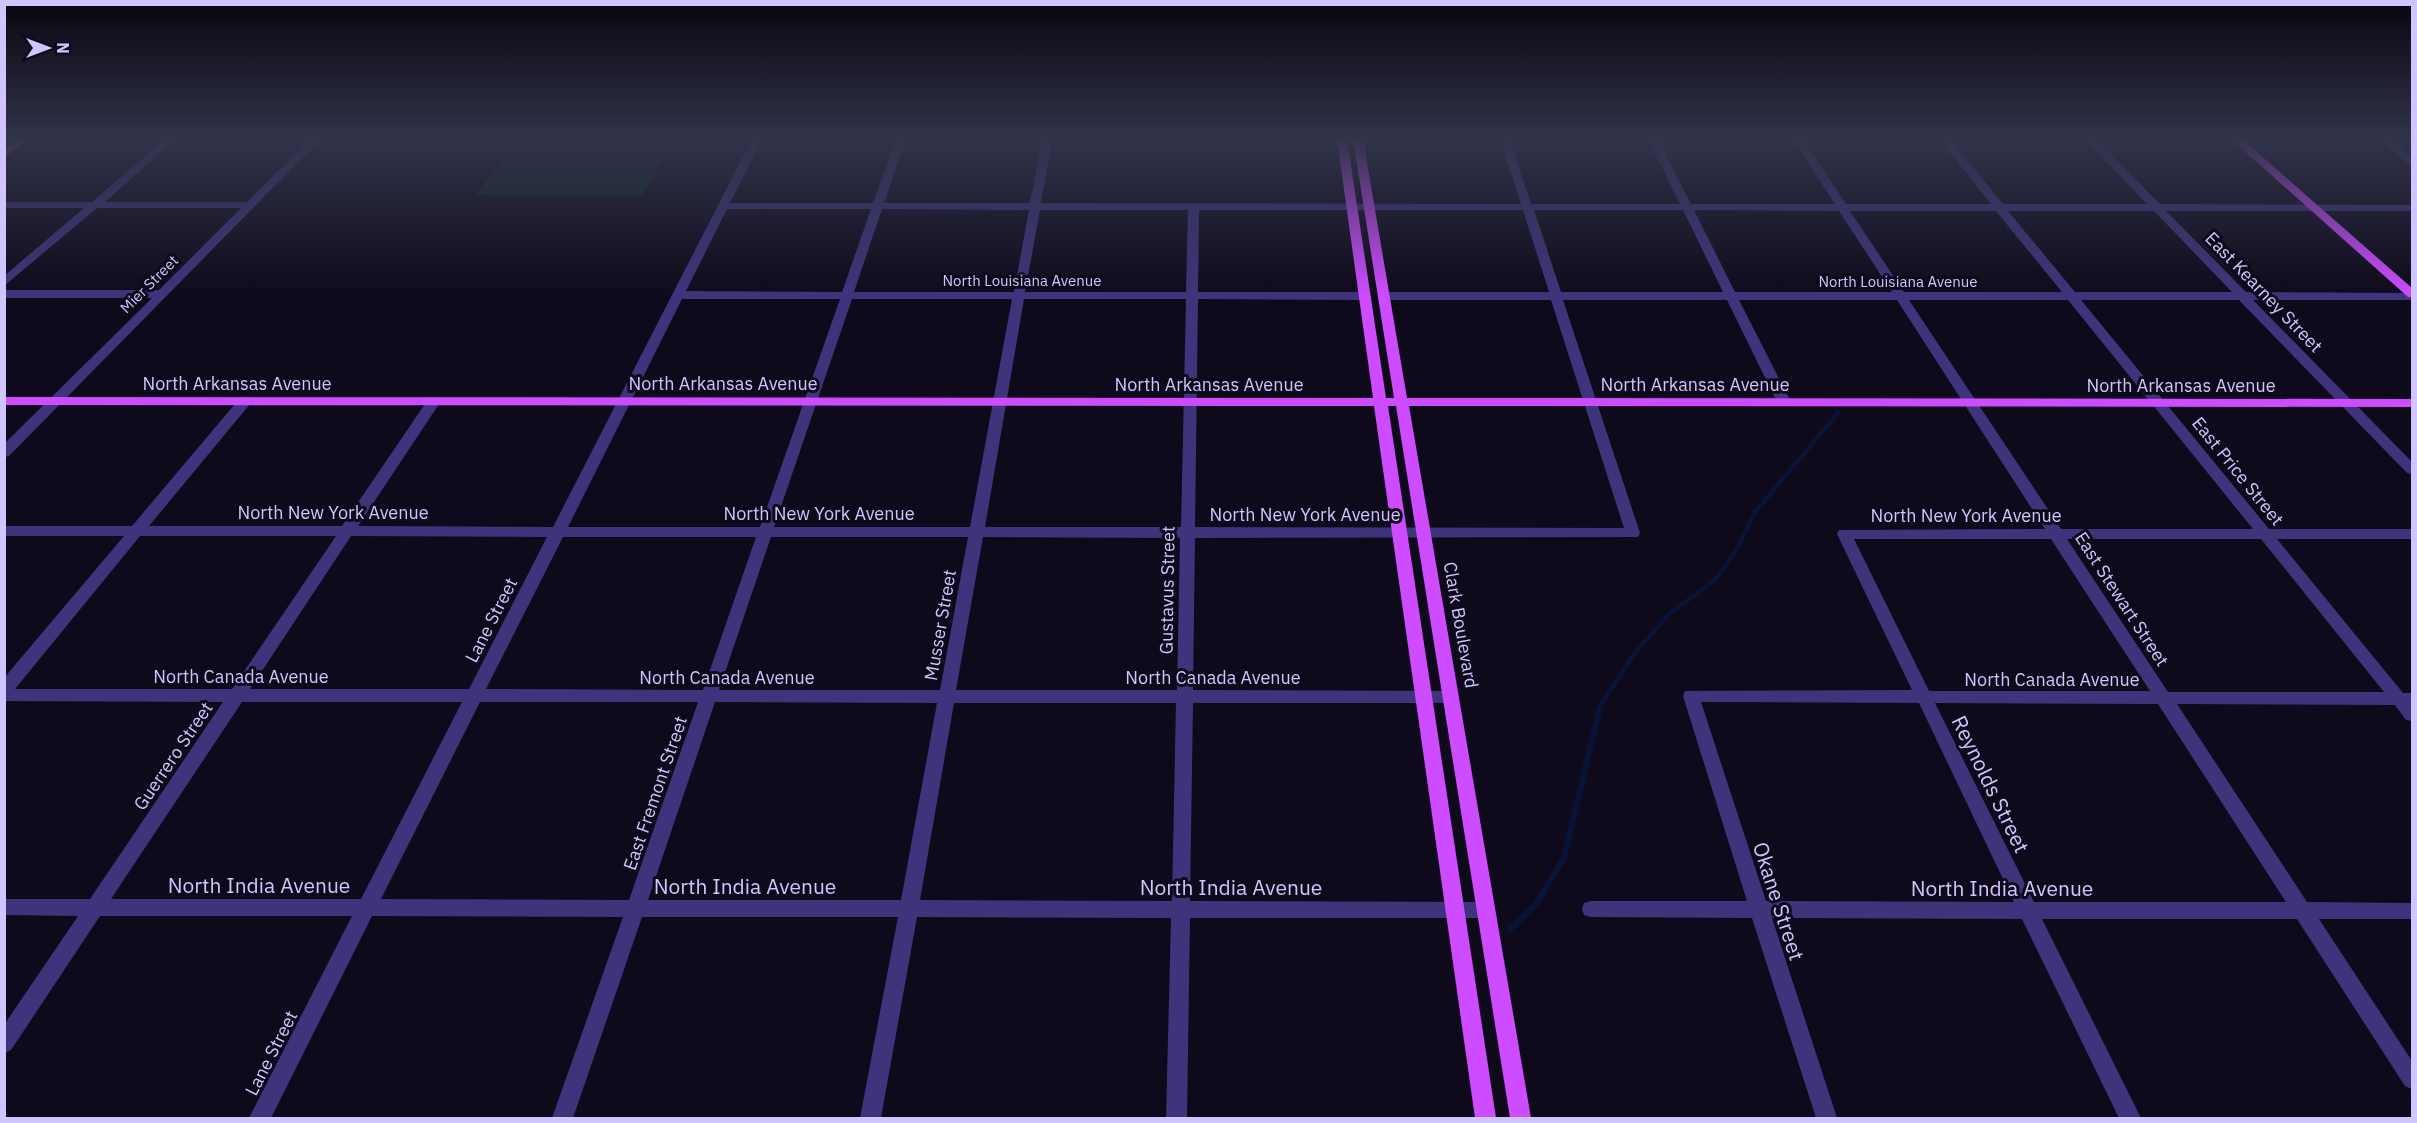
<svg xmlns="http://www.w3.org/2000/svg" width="2417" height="1123" font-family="'IBM Plex Sans',sans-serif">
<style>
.green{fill:#0d2425}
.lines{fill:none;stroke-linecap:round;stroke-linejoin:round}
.stream-far1{stroke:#071438;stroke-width:4.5}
.stream{stroke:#071438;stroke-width:6}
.minor{fill:#3e347c;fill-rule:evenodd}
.major{fill:#ce4cff;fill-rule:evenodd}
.labels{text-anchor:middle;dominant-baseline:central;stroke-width:6;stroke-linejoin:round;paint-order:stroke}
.far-street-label{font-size:15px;fill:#d1c5ff;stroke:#0f0a1b}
.street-label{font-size:18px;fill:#d1c5ff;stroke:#0f0a1b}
.near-street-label{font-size:21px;fill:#d1c5ff;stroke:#0f0a1b}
</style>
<rect width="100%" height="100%" fill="#0f0a1b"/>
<!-- green -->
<path class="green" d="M503,159h161l-22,37 -167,-1z"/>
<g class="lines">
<!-- stream-far1 -->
<path class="stream-far1" d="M1599,713l2,-9 33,-50 35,-40 46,-34 23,-32 17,-36 83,-99"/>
<!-- stream -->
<path class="stream" d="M1510,929l26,-25 28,-46 35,-147"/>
<!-- minor -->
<path class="minor" d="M165,139h11l-71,63h142l63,-63h11l-312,317 -5,1v-13l148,-146h-148v-8h155l82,-82h-144l-93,78v-10l80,-68h-80v-6h88z
M752,139h10l-32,64h143l23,-64h10l-22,64h146l12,-64h10l-11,64 480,1 -21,-65h10l21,65h149l-32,-65h10l33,65h144l-42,-65h10l43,65h145l-52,-65h11l53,65h144l-62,-65h11l64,65 252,1v6h-246l80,81 166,1v7h-159l159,162v12l-5,-1 -168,-173h-158l188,229h143v10h-135l126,154h9v28l-6,-1 -11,-15 -218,-1 130,198 105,1v16h-93l93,142v28l-7,-3 -108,-167h-255l99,199h-22l-97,-199 -250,-1 65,200h-21l-64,-200 -161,-1 -7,-2 -2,-6 2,-6 7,-2h156l-64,-205 2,-5 227,-1 -75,-156 2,-4 206,-1 -148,-229h-158l52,102 -7,4 -7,-4 -50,-102h-164l77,233 -2,4 -443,1 -2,152 257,1 6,1 2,5 -2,5 -6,1h-257l-3,198 295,1 7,2 2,6 -2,6 -7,2h-295l-3,200h-21l5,-200 -254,-1 -36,201h-21l38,-201h-256l-69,201h-21l71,-201 -251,-1 -101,202h-22l103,-202h-252l-89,134 -7,3v-28l74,-109 -74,-1v-16h86l133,-197 -219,-1v-23l120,-142h-120v-10h128l108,-128 5,-1 7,4 -2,3 -101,122h193l87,-128 5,-1 7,4 -83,125 195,1zM727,209h144l-29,83 -156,-1zM882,209l147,1 -15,82h-160zM1040,210h148l-2,82h-161zM1199,210h324l26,82h-166l-6,4 6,4h168l73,228 -429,-1 3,-228 166,1 6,-4 -6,-4h-166zM1534,210h149l40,82h-162zM1694,210l145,1 53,81h-157zM1850,211h146l66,81h-158zM2008,211h146l78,81h-157zM682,299h158l-80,228h-192zM852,299h160l-42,228h-196zM1024,299h162l-5,228h-196zM1909,300h159l185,229h-192zM140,536h196l-104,153h-217zM351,536l196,1 -78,152h-219zM563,537h193l-53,153 -217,-1zM771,537h197l-28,153h-221zM983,537l197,1 -3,152h-221zM1854,539h197l99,152h-221zM2067,539h194l123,153h-216zM242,702h220l-101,197h-250zM480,702h218l-69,198 -248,-1zM715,702l222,1 -36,197h-253zM1701,702l218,1 95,199 -248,-1zM954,703h222l-4,198 -252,-1zM1935,703l223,1 128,198h-252z
M2378,139h12l22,18v8l-4,-1z"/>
<!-- major -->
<path class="major" d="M17,139h12l-25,18v-8z
M1337,139h10l39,259h8l-41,-259h10l44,259 1005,1v8l-1003,-1 122,712h-21l-114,-712h-8l108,712h-21l-101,-712 -1370,-1v-8l1369,1z
M2231,139h11l170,149v9h-4z"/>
</g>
<!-- sky -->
<linearGradient id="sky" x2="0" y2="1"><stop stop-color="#08060f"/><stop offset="0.47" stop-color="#31334a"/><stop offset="1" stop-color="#31334a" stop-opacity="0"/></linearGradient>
<rect width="2417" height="296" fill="url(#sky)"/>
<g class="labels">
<!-- far-street labels -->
<g class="far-street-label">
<text x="1022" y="280">North Louisiana Avenue</text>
<text x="1898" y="281">North Louisiana Avenue</text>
<text transform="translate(149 284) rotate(-45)">Mier Street</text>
</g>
<!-- street labels -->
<g class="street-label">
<text transform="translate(2264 292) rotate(46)">East Kearney Street</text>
<text x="237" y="383">North Arkansas Avenue</text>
<text x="723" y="383">North Arkansas Avenue</text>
<text x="1209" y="384">North Arkansas Avenue</text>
<text x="1695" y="384">North Arkansas Avenue</text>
<text x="2181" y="385">North Arkansas Avenue</text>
<text transform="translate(2238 471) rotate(51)">East Price Street</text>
<text x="333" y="512">North New York Avenue</text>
<text x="819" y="513">North New York Avenue</text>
<text x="1305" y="514">North New York Avenue</text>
<text x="1966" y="515">North New York Avenue</text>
<text transform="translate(1167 590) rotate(-89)">Gustavus Street</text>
<text transform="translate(2122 599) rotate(57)">East Stewart Street</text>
<text transform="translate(491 620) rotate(-63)">Lane Street</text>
<text transform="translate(940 625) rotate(-80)">Musser Street</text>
<text transform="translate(1461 625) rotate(80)">Clark Boulevard</text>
<text x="241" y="676">North Canada Avenue</text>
<text x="727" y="677">North Canada Avenue</text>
<text x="1213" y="677">North Canada Avenue</text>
<text x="2052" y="679">North Canada Avenue</text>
<text transform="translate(173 756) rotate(-56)">Guerrero Street</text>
<text transform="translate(655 793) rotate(-71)">East Fremont Street</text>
<text transform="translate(271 1053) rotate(-63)">Lane Street</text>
</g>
<!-- near-street labels -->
<g class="near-street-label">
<text transform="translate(1991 784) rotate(64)">Reynolds Street</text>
<text x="259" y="885">North India Avenue</text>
<text x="745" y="886">North India Avenue</text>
<text x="1231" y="887">North India Avenue</text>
<text x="2002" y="888">North India Avenue</text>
<text transform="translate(1779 901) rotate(72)">Okane Street</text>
</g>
</g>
<!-- border -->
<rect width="2417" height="1123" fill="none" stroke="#d1c5ff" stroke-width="12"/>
<!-- north arrow -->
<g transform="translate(48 48) rotate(90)" stroke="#0f0a1b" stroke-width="4.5" paint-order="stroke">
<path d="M0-4.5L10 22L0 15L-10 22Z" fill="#d1c5ff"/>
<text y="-9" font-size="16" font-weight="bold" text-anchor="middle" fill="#d1c5ff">N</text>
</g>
</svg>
